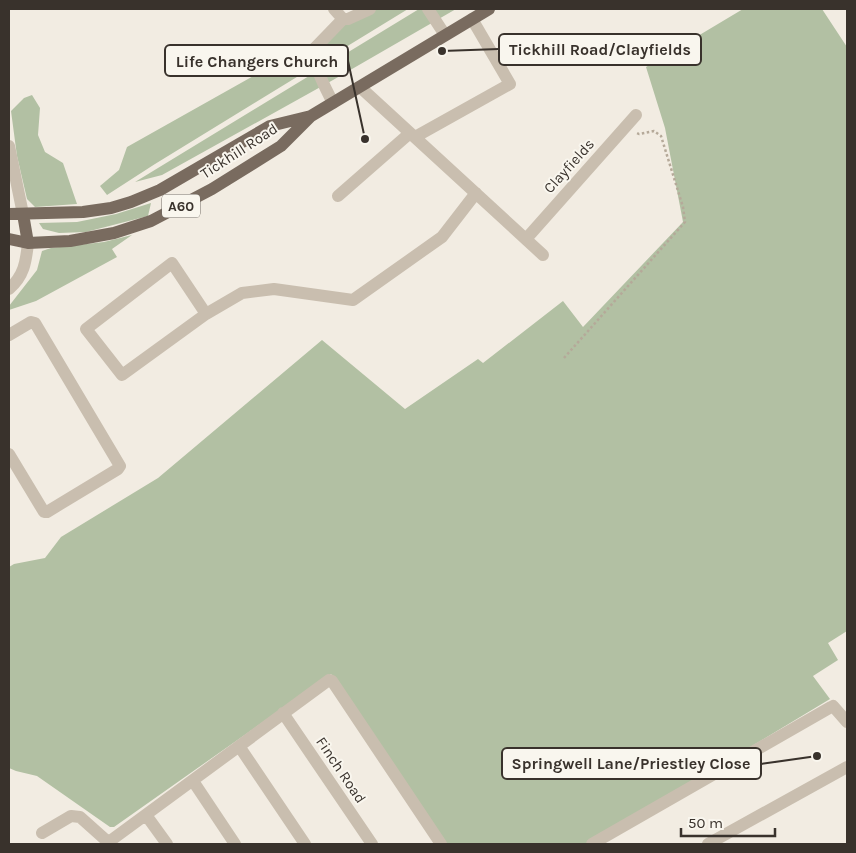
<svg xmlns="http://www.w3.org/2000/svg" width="856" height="853" font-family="Karla,sans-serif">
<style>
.green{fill:#b2c0a3}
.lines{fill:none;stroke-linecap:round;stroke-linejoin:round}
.path{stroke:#b5a999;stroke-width:2.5;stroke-dasharray:2.5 2.5;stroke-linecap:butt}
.minor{stroke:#c9beaf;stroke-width:12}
.major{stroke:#796b5f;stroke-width:12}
.labels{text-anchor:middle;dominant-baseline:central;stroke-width:4;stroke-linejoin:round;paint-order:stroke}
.shield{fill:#f9f6ee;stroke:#736d66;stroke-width:1}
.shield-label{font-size:14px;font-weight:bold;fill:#39322c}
.street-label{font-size:15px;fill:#39322c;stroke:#f9f6ee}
.leader{fill:none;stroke:#39322c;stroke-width:2}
.callout-dot{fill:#39322c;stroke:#f9f6ee;stroke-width:2}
.callout{fill:#f9f6ee;stroke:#39322c;stroke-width:2}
.callout-label{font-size:16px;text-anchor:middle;font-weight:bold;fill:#39322c}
</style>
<rect width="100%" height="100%" fill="#f2ece2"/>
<!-- green -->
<path class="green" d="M365,9h43l-253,155 -48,31 -7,-9 19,-16 8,-23 194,-109z
M419,9h37l-123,71 -171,95 -27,7z
M743,9h79l25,38v584l-19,12 10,17 -25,16 17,23 -241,145h-142l-116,-170 -217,153h-4l-73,-51 -21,-5 -7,-3v-201l5,-3 31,-6 16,-21 97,-59 164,-138 83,69 73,-50 5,4 80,-62 20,26 100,-105 -18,-94 -19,-61z
M32,95l8,13 -2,27 7,17 18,11 14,41 -42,3 -8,-8 -10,-43 -6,-45 13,-13z
M151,203l-3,13 -62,16 -27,1 -16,-4 -4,-6 38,-1 39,-8z
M132,235l-20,14 5,8 -81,44 -27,9v-4l28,-36 5,-19 9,-3 53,-6z"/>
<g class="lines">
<!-- path -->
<path class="path" d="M564,358l121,-136 -2,-15 -22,-71 -7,-5 -15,3 -2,-1"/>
<!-- minor -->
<path class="minor" d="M334,9l9,10h5l22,-10
M428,9l17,26
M360,87l183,168
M333,103c-9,-18 -18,-33 -19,-54l29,-30
M415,137l95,-53 -38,-65
M9,146l14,68
M338,196l72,-63
M526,239l110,-124
M9,289c15,-13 17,-27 19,-46
M206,314l-34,-51 -86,66 36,46 84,-61 36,-21 32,-4 79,11 89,-63 34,-44
M9,335l22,-13 4,1 85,143 -2,3 -71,43h-3l-35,-58
M283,713l89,131
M239,746l66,98
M193,781l42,63
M146,815l21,29
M42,833l29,-17 9,1 28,25
M106,844l223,-164 3,1 109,163
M592,844l239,-137 2,-1 14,16
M708,844l139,-77"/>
<!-- major -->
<path class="major" d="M9,214l74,-2 28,-4 20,-6 29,-12 110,-64 41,-10
M23,214l5,29
M9,239l19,4 42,-2 44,-8 37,-12 61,-32 69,-43 30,-30 178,-107"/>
</g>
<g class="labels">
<!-- shield labels -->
<rect class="shield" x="162" y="194.5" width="38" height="23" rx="4"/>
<g class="shield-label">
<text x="181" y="206">A60</text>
</g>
<!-- street labels -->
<g class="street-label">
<text transform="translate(239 151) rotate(-33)">Tickhill Road</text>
<text transform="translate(569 166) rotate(-48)">Clayfields</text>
<text transform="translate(341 770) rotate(56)">Finch Road</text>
</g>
</g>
<!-- callouts -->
<path class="leader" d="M442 51L499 49M365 139L348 61M817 756L761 764"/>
<g class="callout-dot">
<circle cx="442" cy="51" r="5"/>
<circle cx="365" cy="139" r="5"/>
<circle cx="817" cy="756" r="5"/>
</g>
<g class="callout">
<rect x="499" y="34" width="202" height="31" rx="5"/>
<rect x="165" y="45" width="183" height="31" rx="5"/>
<rect x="502" y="748" width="259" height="31" rx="5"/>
</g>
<g class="callout-label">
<text x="600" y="55">Tickhill Road/Clayfields</text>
<text x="257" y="67">Life Changers Church</text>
<text x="631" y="769">Springwell Lane/Priestley Close</text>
</g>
<!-- border -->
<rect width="856" height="853" fill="none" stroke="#39322c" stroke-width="20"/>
<!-- scale -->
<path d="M681 828v8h94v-8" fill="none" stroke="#39322c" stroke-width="2.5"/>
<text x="688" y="828" font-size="15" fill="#39322c" stroke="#f9f6ee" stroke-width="4" paint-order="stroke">50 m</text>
</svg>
